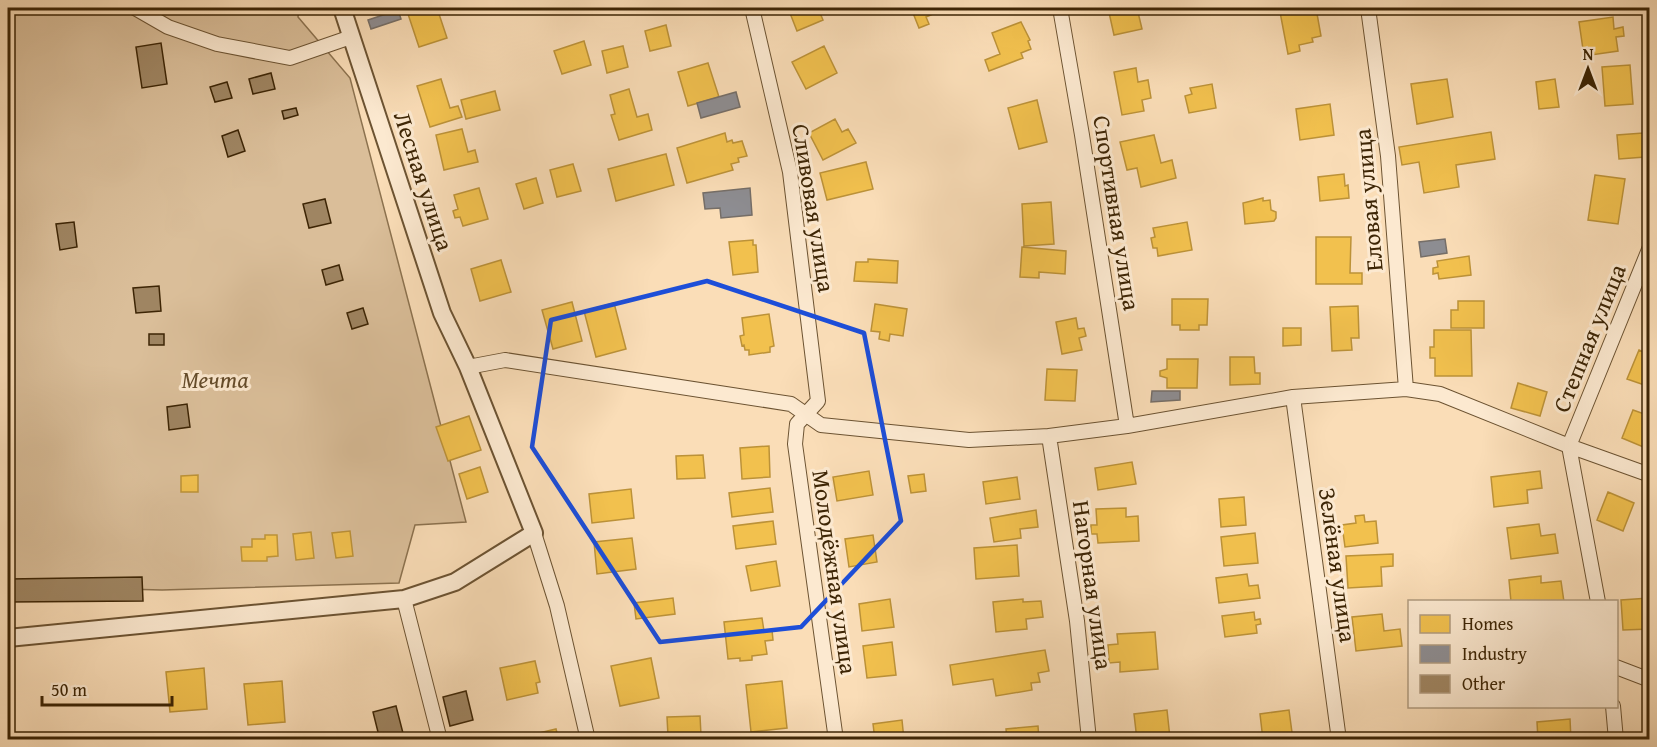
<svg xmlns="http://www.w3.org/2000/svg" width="1657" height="747" font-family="'Gentium Book Plus',serif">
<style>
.green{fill:#dabe99;stroke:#8c724f;stroke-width:1.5}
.homes{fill:#f2c14e;stroke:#bc9238;stroke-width:1.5}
.industry{fill:#8d8d92;stroke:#756e68;stroke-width:1.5}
.building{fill:#9f8562;stroke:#3d2505;stroke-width:1.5}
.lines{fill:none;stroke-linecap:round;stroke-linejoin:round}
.minor-casing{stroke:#6c5332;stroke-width:16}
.tertiary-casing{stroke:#6c5332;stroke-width:20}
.minor{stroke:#fce9d0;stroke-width:14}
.tertiary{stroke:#fce9d0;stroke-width:16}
.marked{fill:none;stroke:#1d4ed8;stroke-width:4.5;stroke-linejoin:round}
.labels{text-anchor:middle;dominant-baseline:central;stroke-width:6;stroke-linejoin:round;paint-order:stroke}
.street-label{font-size:24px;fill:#3d2505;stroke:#fce9d0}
.park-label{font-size:24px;font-style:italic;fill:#644b2a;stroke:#fce9d0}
</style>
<rect width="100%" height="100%" fill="#faddb7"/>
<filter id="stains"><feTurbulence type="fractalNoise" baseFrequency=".00333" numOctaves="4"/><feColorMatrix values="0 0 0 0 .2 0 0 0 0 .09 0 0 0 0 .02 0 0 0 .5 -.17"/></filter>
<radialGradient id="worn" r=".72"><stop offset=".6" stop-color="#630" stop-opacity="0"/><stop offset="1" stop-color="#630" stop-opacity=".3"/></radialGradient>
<!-- green -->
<path class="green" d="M8,8h291l-1,9 52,61 116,444 -51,3 -16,58 -237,7 -154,-4z"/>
<!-- homes -->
<path class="homes" d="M428,8h9l10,30 -28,9 -11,-33z
M788,8h30l5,12 -26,11z
M911,8h34v1l-19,8 3,7 -10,4z
M1108,8h29l5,21 -28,6z
M1251,8h24l-22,6z
M1305,8h11l5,28 -9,2 1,4 -14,3 1,6 -12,3 -8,-42z
M1613,17l1,12 9,-2 1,9 -8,1 2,14 -34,5 -5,-34z
M1021,22l9,18 -2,1 3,8 -10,4 2,5 -34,13 -4,-11 15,-6 -8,-21z
M666,25l5,21 -21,5 -5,-20z
M584,41l7,24 -29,9 -8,-23z
M623,46l5,21 -21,6 -5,-22z
M824,46l13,27 -31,16 -14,-27z
M708,63l11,34 -31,9 -10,-34z
M1630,65l3,39 -28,2 -3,-39z
M1136,68l2,14 10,-2 3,18 -9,2 2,11 -22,4 -8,-43z
M441,79l9,29 8,-2 4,11 -32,10 -13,-41z
M1447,79l6,38 -36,7 -6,-40z
M1555,79l4,28 -20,2 -3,-27z
M1212,84l4,24 -27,5 -4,-17 7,-2 -2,-6z
M629,89l8,28 11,-3 4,16 -33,10 -8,-25 4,-1 -5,-19z
M495,91l5,19 -34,9 -5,-19z
M1037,100l10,42 -28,7 -11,-41z
M1330,104l4,31 -34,5 -4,-31z
M835,119l7,13 6,-3 8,14 -33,17 -14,-27z
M462,129l6,23 7,-2 3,12 -34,8 -8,-35z
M1491,132l4,27 -39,6 3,22 -35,6 -5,-31 -17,3 -3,-18z
M725,133l2,9 5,-2 1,3 9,-2 5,15 -9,2 1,4 -8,2 2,6 -46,13 -10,-35z
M1643,133l2,24 -26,2 -2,-24z
M1154,135l7,28 11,-3 4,18 -35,9 -4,-19 -10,2 -7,-28z
M666,154l8,31 -58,16 -8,-32z
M866,162l7,27 -46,11 -7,-27z
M573,164l8,27 -24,6 -7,-27z
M1344,174l1,12 3,-1 1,13 -29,3 -2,-24z
M1595,175l30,4 -7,45 -30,-4z
M536,178l7,25 -19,6 -8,-25z
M479,188l9,31 -25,7 -3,-9 -5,1 -2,-7 5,-2 -4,-14z
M1263,198v3l7,-1 1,10 5,2v6l-2,3 -29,3 -2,-21z
M1051,202l3,42 -30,2 -2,-42z
M1187,222l5,28 -34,6 -1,-8h-4l-2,-10 4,-1 -2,-9z
M1316,237h35l-1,36h12v11h-46z
M753,240v5h3l2,27 -25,3 -4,-33z
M1022,247l44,4 -1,23 -26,-2v6l-19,-1z
M1469,256l2,19 -32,4 -1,-6 -5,1v-6l5,-1 -1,-6z
M868,259l30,2 -1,22 -43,-2 2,-19h12z
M501,260l10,32 -31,9 -9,-32z
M1172,299h36l-1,26h-8v5h-19v-5h-8z
M1458,301h26v27h-33v-18h7z
M572,302l10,39 -29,8 -11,-39z
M614,303l12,46 -30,8 -12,-46z
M875,304l32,5 -4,27 -13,-2 -1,7 -10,-2 1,-7 -9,-1z
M1358,306l1,32h-8l1,12 -20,1 -2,-44z
M769,314l5,32 -4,1v5l-21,3v-5h-4l-1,-5 -2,1 -2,-10 4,-1 -2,-17z
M1076,318l2,11 6,-1 2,8 -7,2 3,12 -20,4 -6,-32z
M1283,328h18v17l-18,1z
M1434,330h37l1,46h-37v-18h-5v-11h4z
M1639,350l11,5v32l-23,-8z
M1230,357h24l1,16h5v11l-30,1z
M1167,359h31l-1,29h-30v-10l-7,-2v-5l7,-2z
M1047,369l30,1 -2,31 -30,-1z
M1518,383l29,9 -7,24 -29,-8z
M1633,410l17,6 -2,33 -26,-11z
M469,416l12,34 -33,11 -12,-34z
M769,446l1,31 -28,2 -2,-31z
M703,455l2,23 -28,1 -1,-23z
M1132,462l4,22 -38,6 -3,-22z
M480,467l8,25 -21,7 -8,-25z
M869,471l4,24 -36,6 -4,-24z
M1540,471l2,17 -15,2 1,13 -34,4 -3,-30z
M924,474l2,17 -15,2 -3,-17z
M198,475v17h-17v-16z
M1017,477l3,22 -34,5 -3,-22z
M770,488l3,24 -41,5 -3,-24z
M631,489l3,29 -42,5 -3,-29z
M1608,492l26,11 -11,28 -26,-11z
M1244,497l2,28 -25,2 -2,-28z
M1126,508v9l12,-1 1,25 -41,2 -1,-9h-6v-9h6l-1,-16z
M1036,510l2,17 -18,2 1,9 -27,4 -4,-24z
M1364,515l1,7 11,-1 2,22 -33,4 -3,-22 14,-2 -1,-7z
M773,521l3,23 -40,5 -3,-23z
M1539,524l2,12 14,-2 3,19 -47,6 -4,-31z
M350,531l3,25 -17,2 -4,-25z
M311,532l3,26 -18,2 -3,-26z
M1255,533l3,30 -34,3 -3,-29z
M265,535h12l1,21 -11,1v4h-25l-1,-14h11v-8h13z
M873,535l4,27 -28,5 -4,-28z
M632,538l4,31 -39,5 -3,-32z
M1017,545l2,31 -43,3 -2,-31z
M1393,554v12l-12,1 1,19 -34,2 -2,-32z
M776,561l4,25 -29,5 -5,-25z
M1247,574l2,12 9,-1 2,13 -41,5 -3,-25z
M1541,576v7l20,-2 3,21h-53l-2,-22z
M673,598l2,16 -39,5 -2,-16z
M1649,598l1,31 -27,1 -2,-30z
M890,599l4,28 -32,4 -3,-27z
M1023,599v3l18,-1 2,16 -17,2 1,10 -31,3 -3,-30z
M1254,612l1,8 5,-1 1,5 -5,1 1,8 -32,4 -3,-21z
M1382,614l2,17 16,-2 2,17 -46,5 -4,-34z
M762,618l2,13 8,-1 1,10 -8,1 2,13 -15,2v4l-12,1v-3l-12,1 -4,-37z
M1155,632l3,37 -38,3v-10l-11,1 -1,-18 10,-1 -1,-10z
M892,642l4,33 -29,3 -4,-32z
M1045,650l4,21 -11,2 2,9 -9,1 1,7 -36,6 -3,-17 -40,6 -3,-20z
M651,658l8,40 -39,8 -9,-40z
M535,661l5,21 -4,1 2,10 -31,7 -7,-32z
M204,668l3,41 -37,3 -4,-40z
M282,681l3,41 -37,3 -4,-41z
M782,681l5,47 -36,4 -5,-47z
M1167,710l3,28 -33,2 -3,-26z
M1289,710l4,30h-30l-3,-26z
M700,716l1,19 -33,1 -1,-19z
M1570,719l1,21h-33l-1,-18z
M902,720l2,20h-29l-2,-16z
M1038,726l1,14h-32l-1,-11z
M556,729l2,8 4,-1 1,4h-37v-4z
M664,733v7h-33v-5z"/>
<!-- industry -->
<path class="industry" d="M398,10l3,9 -30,10 -3,-9z
M736,92l4,15 -39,11 -4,-15z
M750,188l2,27 -31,3 -1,-10 -15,1 -2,-16z
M1445,239l2,14 -26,4 -2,-15z
M1152,391h28v9l-29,2z"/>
<!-- building -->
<path class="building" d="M161,43l6,41 -25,4 -6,-41z
M271,73l4,16 -22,5 -4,-15z
M227,82l5,16 -17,4 -5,-15z
M296,108l2,7 -14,4 -2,-8z
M238,130l7,21 -17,6 -6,-21z
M325,199l6,24 -22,5 -6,-24z
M74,222l3,25 -17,3 -4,-26z
M339,265l4,15 -17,5 -4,-15z
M159,286l2,25 -25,2 -3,-25z
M363,308l5,16 -16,5 -5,-16z
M149,334h15v11h-15z
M187,404l3,23 -21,3 -2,-23z
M142,577l1,24 -135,1v-23z
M466,691l7,29 -23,6 -7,-29z
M396,706l8,31 -10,3h-14l-7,-28z
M487,736l1,4h-22z"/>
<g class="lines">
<defs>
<path id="minor" d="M135,8l33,19 49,17 73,14 61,-21
M752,8l38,164 28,229 -21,23 -2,20 41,296
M1060,8l22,127 45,291
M1368,8l20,148 18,233
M468,367l37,-7 286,44 30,21 148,15 80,-4 78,-10 166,-29 113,-8 34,5 129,52 81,29
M1293,397l46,343
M1049,436l28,185 12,119
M1569,446l81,-199
M1569,446l29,156
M534,533l23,73 31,134
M404,599l36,141
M1616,667l34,13
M1613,706l3,34"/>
<path id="tertiary" d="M8,638l396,-39 51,-17 79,-49 -66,-166 -26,-54 -100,-305"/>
</defs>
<!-- minor casing -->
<use href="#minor" class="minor-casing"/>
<!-- tertiary casing -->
<use href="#tertiary" class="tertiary-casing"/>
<!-- minor -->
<use href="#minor" class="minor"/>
<!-- tertiary -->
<use href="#tertiary" class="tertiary"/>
</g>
<!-- marked area -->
<path class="marked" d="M707,281l157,52 37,188 -100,106 -141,15 -128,-195 19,-127z"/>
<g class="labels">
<!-- street labels -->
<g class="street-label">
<text transform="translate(424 181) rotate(72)">Лесная улица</text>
<text transform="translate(1368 200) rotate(-95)">Еловая улица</text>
<text transform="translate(814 208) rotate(81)">Сливовая улица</text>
<text transform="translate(1117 213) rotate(81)">Спортивная улица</text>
<text transform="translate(1589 338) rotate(-68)">Степная улица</text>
<text transform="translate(1338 565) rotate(82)">Зелёная улица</text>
<text transform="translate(835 572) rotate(82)">Молодёжная улица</text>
<text transform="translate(1093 585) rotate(82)">Нагорная улица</text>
</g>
<!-- park labels -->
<g class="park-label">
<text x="215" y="379">Мечта</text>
</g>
</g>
<!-- margin -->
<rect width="1657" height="747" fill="none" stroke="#faddb7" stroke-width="30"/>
<rect x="9" y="9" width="1639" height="729" fill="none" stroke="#3d2505" stroke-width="3"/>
<rect x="15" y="15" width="1627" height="717" fill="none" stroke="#3d2505" stroke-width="1.5"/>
<!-- legend -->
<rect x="1408" y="600" width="210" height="108" fill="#fce9d0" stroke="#b09b7f" stroke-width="1.5"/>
<rect x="1420" y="615" width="30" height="18" fill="#f2c14e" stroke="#b09b7f" stroke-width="1.5"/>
<text x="1462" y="630" font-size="18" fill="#3d2505">Homes</text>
<rect x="1420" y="645" width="30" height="18" fill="#8d8d92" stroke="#b09b7f" stroke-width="1.5"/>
<text x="1462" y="660" font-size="18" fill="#3d2505">Industry</text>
<rect x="1420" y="675" width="30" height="18" fill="#9f8562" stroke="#b09b7f" stroke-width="1.5"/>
<text x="1462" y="690" font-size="18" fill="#3d2505">Other</text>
<!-- north arrow -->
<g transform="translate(1588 69)" stroke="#fce9d0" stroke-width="4.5" paint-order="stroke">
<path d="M0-4.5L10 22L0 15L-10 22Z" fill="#3d2505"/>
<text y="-9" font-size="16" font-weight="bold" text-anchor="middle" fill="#3d2505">N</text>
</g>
<!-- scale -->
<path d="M42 696v9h130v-9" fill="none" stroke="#3d2505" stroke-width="3"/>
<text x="51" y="696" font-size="18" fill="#3d2505" stroke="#fce9d0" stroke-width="4.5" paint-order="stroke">50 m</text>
<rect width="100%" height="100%" filter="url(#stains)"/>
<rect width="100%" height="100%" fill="url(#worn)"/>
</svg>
